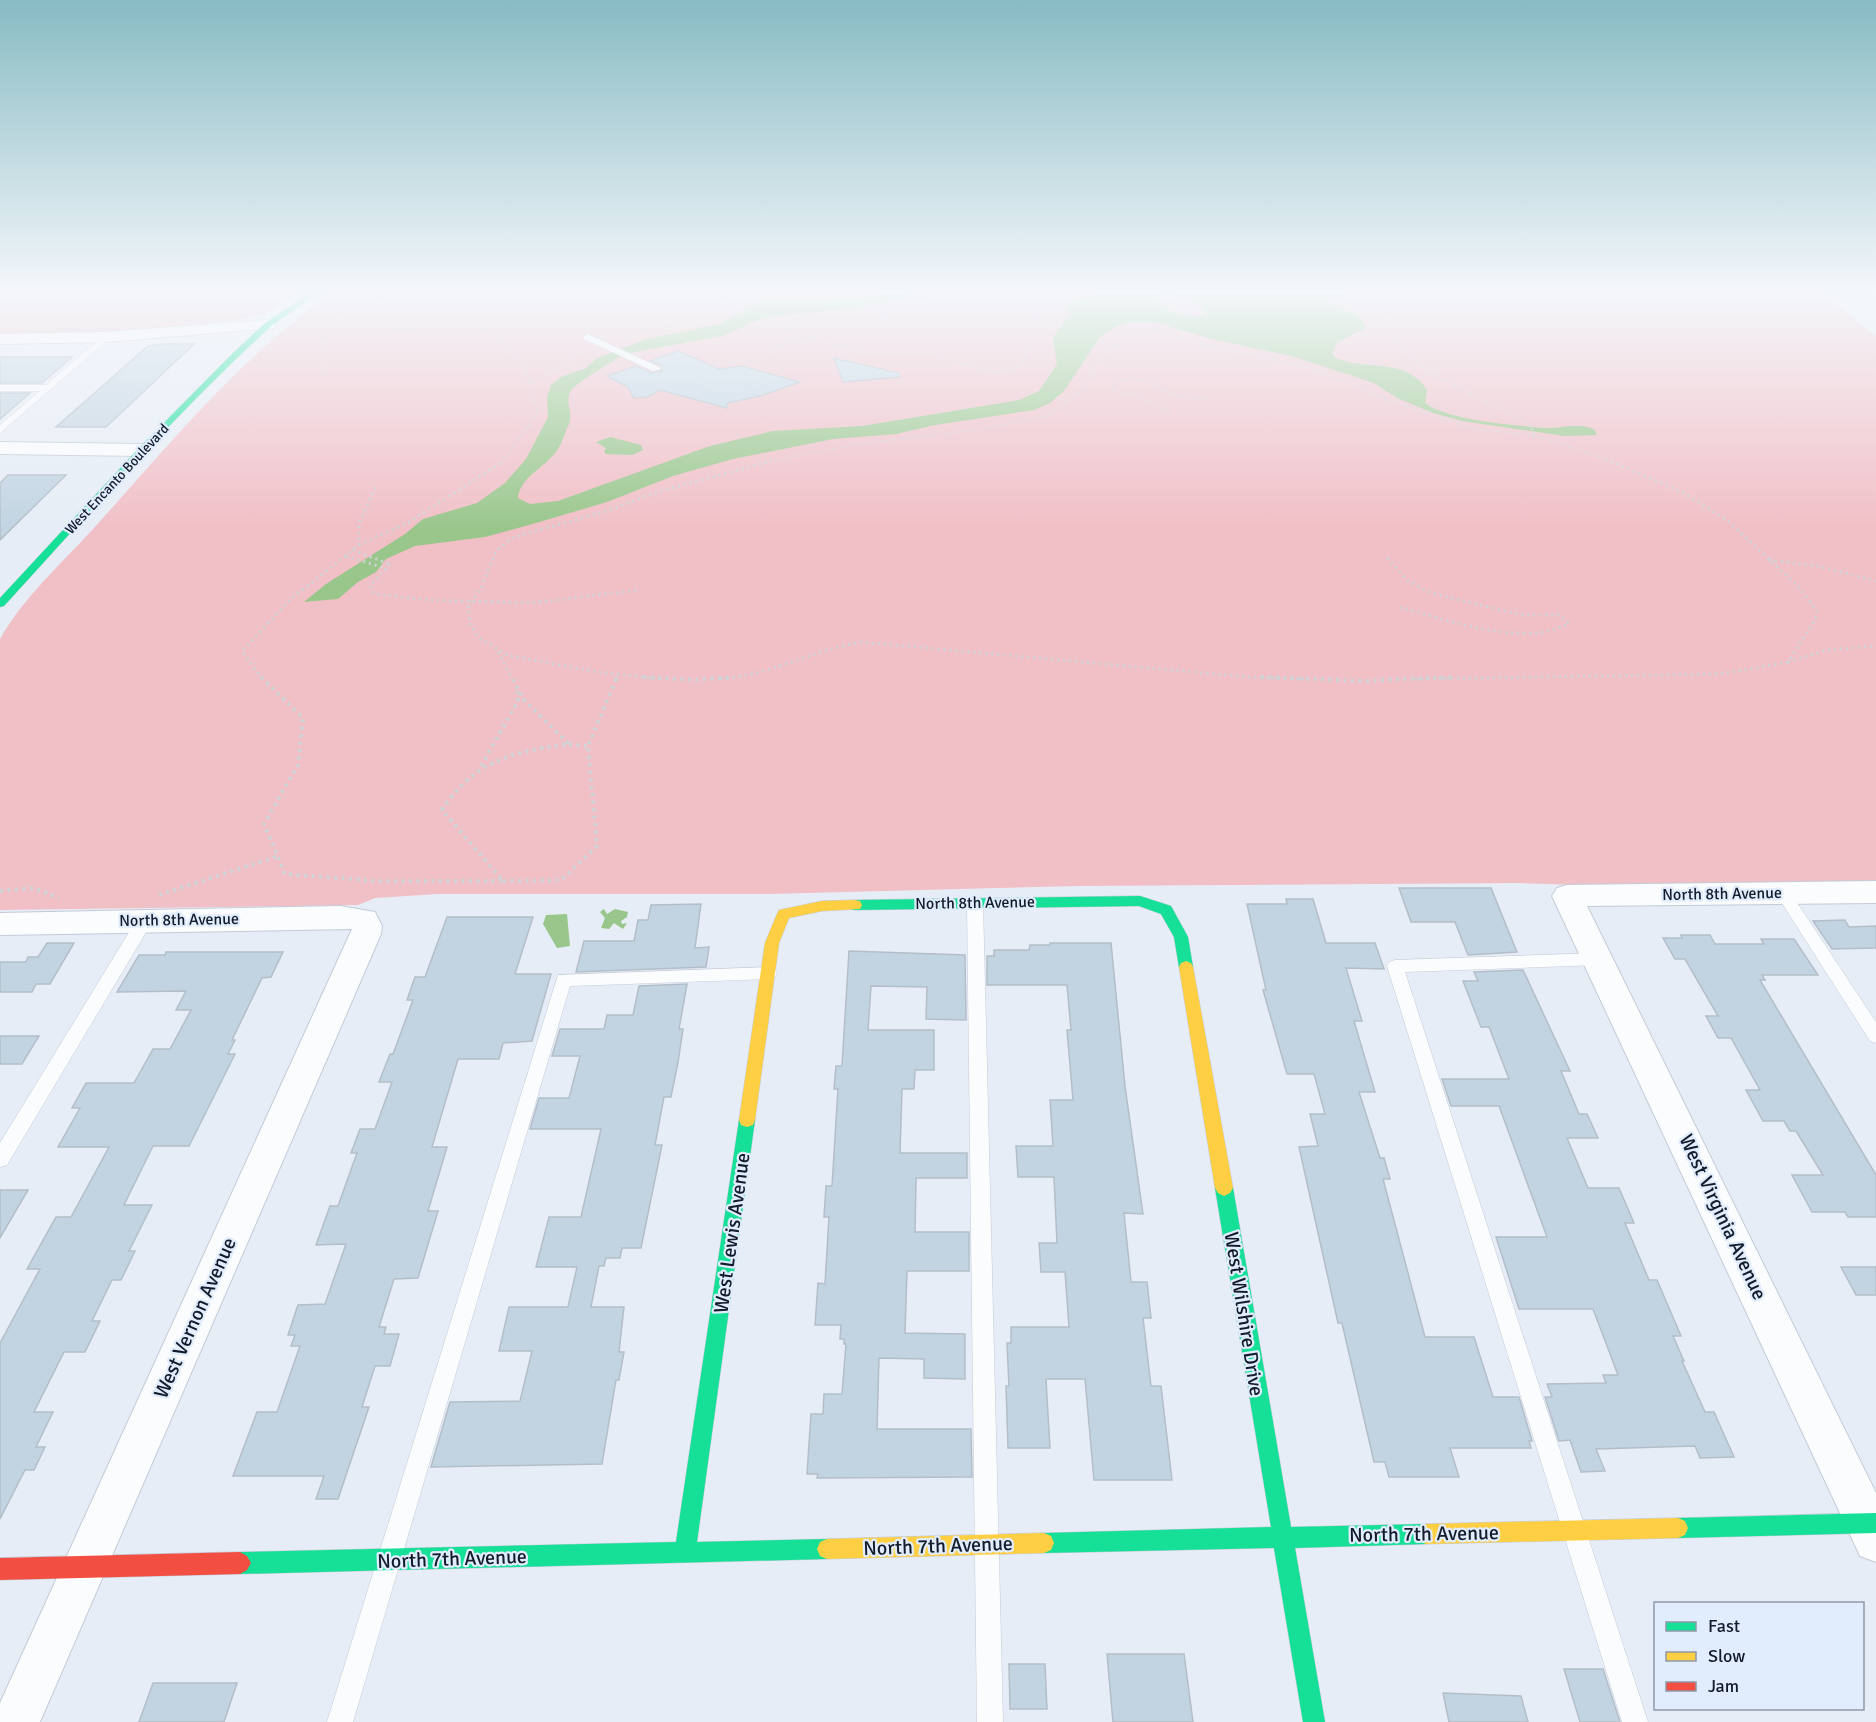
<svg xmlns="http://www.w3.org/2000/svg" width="1876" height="1722" font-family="Signika,sans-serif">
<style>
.green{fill:#f1bfc6}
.water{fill:#99c68b;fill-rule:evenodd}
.building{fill:#c2d4e2;stroke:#b3bec8;stroke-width:1.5}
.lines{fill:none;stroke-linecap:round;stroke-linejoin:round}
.lane-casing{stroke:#c3cbd7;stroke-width:1}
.street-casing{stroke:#c3cbd7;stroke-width:2}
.fast-casing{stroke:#c3cbd7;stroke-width:1}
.slow-casing{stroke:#c3cbd7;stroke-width:1}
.jam-casing{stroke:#c3cbd7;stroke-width:1}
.path-far2{stroke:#d1d4d7;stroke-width:2;stroke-dasharray:1.5 3;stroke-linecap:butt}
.path-far1{stroke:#d1d4d7;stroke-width:3;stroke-dasharray:2 4;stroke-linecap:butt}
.path{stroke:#d1d4d7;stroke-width:4;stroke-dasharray:3 4.5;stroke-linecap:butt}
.lane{fill:#fbfcfe;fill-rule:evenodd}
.street{fill:#fbfcfe;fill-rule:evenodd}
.fast{fill:#16e098;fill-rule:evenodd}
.slow{fill:#ffcf43;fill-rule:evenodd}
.jam{fill:#f24e42;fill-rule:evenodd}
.labels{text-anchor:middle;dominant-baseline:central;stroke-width:4.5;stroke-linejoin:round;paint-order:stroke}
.far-street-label{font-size:14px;fill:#111b29;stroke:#e1ecfc}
.street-label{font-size:16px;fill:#111b29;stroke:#e1ecfc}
.near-street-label{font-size:20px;fill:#111b29;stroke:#e1ecfc}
</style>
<rect width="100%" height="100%" fill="#e7edf6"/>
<!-- green -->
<path class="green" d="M0,289h303l-37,24 -26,7 -129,12 -111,2z
M339,289h1478l59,47v546l-266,4 -93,-3 -439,3 -309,8h-332l-62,4 -17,7 -358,5v-271c23,-41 62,-76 94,-111 74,-82 152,-179 245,-239z"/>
<!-- water -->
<path class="water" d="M903,289h26l-25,9 -38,8 -102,12 -42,18 -93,17c-9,2 -50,29 -57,36 -9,11 2,23 -3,35 -4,8 -7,19 -11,25 -11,18 -38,27 -40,49l12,6 28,-3 152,-55 63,-15 89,-5 157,-26 20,-9 18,-27 -4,-26 15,-23 4,-13 35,-13h243l-7,9 -12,2 -2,4 29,10 8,14 -28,14 -6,11 4,5c30,13 71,-1 91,32l-2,13c26,18 87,22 119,25 18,1 35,-7 51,2l2,5 -33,1 -102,-15 -29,-8 -36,-15 -23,-15 -79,-26 -83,-18 -54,-16 -26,-1 -17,5 -15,10 -36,54 -14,12 -16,7 -99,15 -39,9 -63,5 -100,20 -60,17 -66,26 -71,21 -51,14 -70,9 -29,13 -10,13 -18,10 -20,17 -34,3 22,-18 79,-50 18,-15 54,-16 28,-20 21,-24 22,-42 -1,-20 4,-12 10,-8 25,-9 11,-10 47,-18 75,-16 30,-17 16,-6 87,-1zM1172,295l28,10 5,9c-12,4 -41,-2 -49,-14l2,-3z
M610,437l31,8 2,5 -11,5 -26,-1 -2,-2 2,-4 -10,-6z
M604,909l3,5 8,-5 13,3 -1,5 -6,4 1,3 5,-1 -4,6 -9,-6 -5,6 -8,-1 4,-10 -5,-6z
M567,914l3,32 -13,2 -14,-24 3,-9z"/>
<!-- building -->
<path class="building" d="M163,344h31l-88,83h-50l92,-81z
M678,351l41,18 23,-3 58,16 -40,14 -33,7v5l-67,-18 -13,7 -13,1 -6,-11 -21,-11 29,-10 16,7 10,-2 -1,-6 -11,-4z
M0,357h72l-30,26h-42z
M834,358l65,15v4l-56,5z
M0,393h30l-30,26z
M8,475h58l-66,65v-57z
M1399,888h92l26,64 -49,3 -13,-33h-44z
M1286,899h27l13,44h49l9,26 -38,-1 16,53h-8l21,71h-16l21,66h4l6,21h-7l42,158h49l19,60h26l13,44h-3l2,7h-81l9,29h-70l-4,-15h-11l-32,-139h-4l-39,-176 19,-1 -8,-32h15l-11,-40h-27l-24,-84h3l-19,-86h40z
M701,904l-6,44 14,-1 -3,20 -130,5 8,-31h50l4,-21h10l3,-15z
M447,917h86l-18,57h36l-19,67 -29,2 -4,16h-41l-26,88h15l-19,64h10l-20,67 -24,1 -15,48h7l-2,7h15l-9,32h-15l-13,41h7l-31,92h-22l8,-23h-91l24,-64h20l23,-66h-9l4,-11h-7l10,-30 27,-1 21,-60 -30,1 14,-39h8l19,-53h-6l9,-24h15l17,-47h-13l11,-28h3l20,-54h-6l8,-23h10z
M1845,920l4,7 27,-1v22l-44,1 -19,-28z
M1681,935h29l5,9h49l-3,-5h33l24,36h-56l3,5h-5l116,195v42h-28l-3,-5h-33l-20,-37h31l-27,-44h-6l-6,-10h-21l-17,-31h14l-29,-52h-13l-12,-22h12l-33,-57h-10l-12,-21h19z
M47,943h27l-24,41h-14l-4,8h-32v-30h26l2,-5h10z
M1050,943h61l14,143 18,128 -19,-1 7,69h16l4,36h-8l8,68h10l11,94h-78l-9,-101h-39l4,69h-42l-2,-62h3l-2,-43h4v-16h58l-4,-55h-24l-2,-29h18l-3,-66h-36l-2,-31h37l-3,-46h23l-6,-70h4l-4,-45h-80v-29h7v-6h35l1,-5h20z
M849,951l116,4 1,65 -40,-1 1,-32 -56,-1 -3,44h66v40h-19l-1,19h-12l-2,64h67v25h-51l-1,54h54v39h-62l-2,62 60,1v45l-41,-1v-19l-45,-1 -2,71h94l1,48 -155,1 1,-4h-11l4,-60h12l1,-20h18l4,-50h-2v-5h-4l1,-14h-26l3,-42 7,1 4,-67h-5l2,-31h6l6,-97h-4l2,-23h6z
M166,952h117l-12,25 -9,1 -30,62h3l-7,14h7l-46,92h-36l-29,59h28l-23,46h6l-14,29h-9l-20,41h8l-15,31h-21l-30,60h19l-17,35h9l-11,23h-9l-25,49v-176l40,-74h-13l29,-52h15l38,-70h-51l22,-39h-8l14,-25h48l19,-34h17l21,-39h-15l10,-19 -69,1 22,-37h26z
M1523,970l47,101h-9l18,43h8l11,24h-31l21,50h31l15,35h-9l24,57h8l24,56h-8l11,25h-2l23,51h9l20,45 -34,1 -5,-12 -99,3 9,22 -24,1 -11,-32 -11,1 -14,-44h7l-5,-13 59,-1 -3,-8h15l-25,-66h-74l-23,-72h51l-48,-131h-48l-9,-27h67l-20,-52h-8l-18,-46h15l-4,-9z
M687,984l-8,45h4l-5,33 -7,35h-7l-9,48h7l-21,103h-19l-2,10h-14l-2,8h-5l-8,41h33l-5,45h5l-5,28h-3l-14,84 -171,3 19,-65 70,-1 12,-50h-33l10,-44h59l9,-40h-41l13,-50h32l20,-88h-71l9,-31h30l11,-42h-28l8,-27h44l3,-14h26l6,-29z
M0,1036h39l-17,28h-22z
M0,1190h28l-28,48z
M1841,1267h35v28h-20z
M1107,1654h77l9,68h-80z
M1009,1664h36l2,45h-37z
M1564,1669h39l17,53h-40z
M153,1683h84l-13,39h-85z
M1443,1693l78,3 7,26h-79z"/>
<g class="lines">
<defs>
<path id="lane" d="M587,334l72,33 2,2 -8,2 -69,-32 -1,-2z
M104,335l7,2 -111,96v-8l40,-34h-40v-6h46z
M1783,887l5,2 88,133v21l-6,-2 -92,-144 -3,-4z
M975,897l5,2 3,4 20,819h-26l-10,-819 3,-4z
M145,914l6,2 2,4 -2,4 -144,241 -7,2v-24l139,-227z
M1600,953l6,2 2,4 -2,4 -6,2 -195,7 243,750h-26l-235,-756 2,-4 6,-2z
M769,967l6,2 2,4 -2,4 -6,2 -199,7 -217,736h-26l231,-747z"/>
<path id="street" d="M268,320l8,5 -2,3 -167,14 -107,2v-10l107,-2z
M0,442l142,2 10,6 -10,6 -142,-2z
M1876,881v22l-289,3 289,587v69l-16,-6 -308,-660 5,-8 10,-3z
M340,906l35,6 7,14 -1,8 -341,788h-40v-19l352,-774 -352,6v-22z"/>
<path id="fast" d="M315,289h8c-16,15 -38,25 -55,40 -94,86 -178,183 -264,277l-4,1v-9l139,-150 94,-95 32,-30z
M1140,896l31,10 17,31 5,30 -2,4h-10l-2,-4 -5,-30 -13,-23 -22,-8 -284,4 -5,-1 -2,-4 2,-4 5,-1z
M747,1113l6,2 2,5 -58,422 130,-3 7,3 3,7 -3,7 -7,3 -587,15 -7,-4 -4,-7 4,-7 7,-4 436,-10 63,-422 2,-5z
M1224,1180l6,3 3,5 58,339 135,-3 7,3 3,7 -3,7 -7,3 -131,4 30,174h-22l-29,-174 -230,5 -7,-3 -3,-7 3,-7 7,-3 227,-6 -56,-339 3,-5z
M1876,1513v20l-198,5 -7,-3 -3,-7 3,-7 7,-3z"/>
<path id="slow" d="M855,900l5,1 2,4 -2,4 -38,2 -33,7 -10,25 -24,177 -2,5 -6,2 -6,-2 -2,-5 26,-177 12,-29 2,-4 5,-1 38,-8z
M1186,961l5,2 2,4 40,221 -3,5 -6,3 -6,-3 -3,-5 -36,-221 2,-4z
M1678,1518l7,3 3,7 -3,7 -7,3 -252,6 -7,-3 -3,-7 3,-7 7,-3z
M1044,1533l7,3 3,7 -3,7 -7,3 -217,6 -7,-3 -3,-7 3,-7 7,-3z"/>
<path id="jam" d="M240,1552l7,4 4,7 -4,7 -7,4 -240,6v-22z"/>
</defs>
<!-- lane casing -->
<use href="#lane" class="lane-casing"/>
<!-- street casing -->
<use href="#street" class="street-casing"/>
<!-- fast casing -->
<use href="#fast" class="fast-casing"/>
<!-- slow casing -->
<use href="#slow" class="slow-casing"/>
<!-- jam casing -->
<use href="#jam" class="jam-casing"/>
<!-- path-far2 -->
<path class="path-far2" d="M1374,289l29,64 27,19 100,52 4,11
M737,292l92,1 33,-4
M852,292l23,23 11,2
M715,307l70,22
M796,326l16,1 8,7 -18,8 -19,-5v-6z
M819,331l64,-12 74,-30
M624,337l97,-33 12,-7 5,-8
M815,338l47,15 72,2 59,17 23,-4 10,-9c-7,-33 4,-36 27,-57l-3,-7 -9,-6
M739,361l20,4 9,7 -2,8c-21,13 -46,16 -67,2v-7l13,-10z
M753,362l35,-22
M320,373l4,-13 -2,-22c23,-28 44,-37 80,-33l5,6 -14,20 53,-5h27l17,4 34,36 14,45 -35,51
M529,383l40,-19 3,-10 7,-2
M1169,413l-33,-18 -21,-4 -3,-6c22,-17 42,4 64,10 9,3 19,3 29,4
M1534,435l80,27
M766,462l87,-17 129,-16 64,-13 38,-27 10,-22 38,-36 22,-2 40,13 121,27 77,32 81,28 61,6"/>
<!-- path-far1 -->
<path class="path-far1" d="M359,545l50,-23 95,-61
M353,550l36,14
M346,556l38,12
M1387,558l21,23 23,12 91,22h37l10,8c-43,26 -124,-4 -170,-16
M1769,560l48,6 59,15
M390,564l-20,22 4,8 56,6 101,3 107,-13
M498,652l14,27
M1788,662l39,-12 49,-4
M262,679l-20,-28 49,-52 68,-54v-22l17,-37
M616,679l2,-4
M661,679l-64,-7 -90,-17 -29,-18 -8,-13 -2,-17 14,-21 14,-35 18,-14 96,-27 44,-17 117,-32
M721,679c49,-4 91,-28 139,-37l389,35 55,2
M1415,679l305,-5 68,-12 27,-42 2,-8 -17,-24 -73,-68 -45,-28 -72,-31"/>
<!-- path -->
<path class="path" d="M261,677l42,41 -5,47 -34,59 21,50 92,7h126l-61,-71c33,-50 70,-58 127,-66l-46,-45 -11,-22
M643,677l51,3 40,-3
M1261,677l101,4 92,-4
M569,744l19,2
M481,766l37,-65 -1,-10
M503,881l58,-1 36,-34 -9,-100 29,-69
M0,891l33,-3 26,10
M159,895l119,-39"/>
<!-- lane -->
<use href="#lane" class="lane"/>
<!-- street -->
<use href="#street" class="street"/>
<!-- fast -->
<use href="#fast" class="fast"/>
<!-- slow -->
<use href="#slow" class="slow"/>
<!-- jam -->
<use href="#jam" class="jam"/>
</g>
<!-- sky -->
<linearGradient id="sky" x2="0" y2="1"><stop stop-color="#88bbc3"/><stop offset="0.55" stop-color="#f4f7fb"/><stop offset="1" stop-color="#f4f7fb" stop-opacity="0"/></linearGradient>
<rect width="1876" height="530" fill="url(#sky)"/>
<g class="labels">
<!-- far-street labels -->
<g class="far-street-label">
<text transform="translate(117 479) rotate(-47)">West Encanto Boulevard</text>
</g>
<!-- street labels -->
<g class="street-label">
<text transform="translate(1722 894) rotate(-1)">North 8th Avenue</text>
<text transform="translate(975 903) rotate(-1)">North 8th Avenue</text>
<text transform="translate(179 920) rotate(-1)">North 8th Avenue</text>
</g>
<!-- near-street labels -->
<g class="near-street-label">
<text transform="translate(1723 1217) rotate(65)">West Virginia Avenue</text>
<text transform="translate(732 1233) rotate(-82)">West Lewis Avenue</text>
<text transform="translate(1244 1314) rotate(81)">West Wilshire Drive</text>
<text transform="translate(195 1318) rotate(-66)">West Vernon Avenue</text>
<text transform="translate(1424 1534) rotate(-1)">North 7th Avenue</text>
<text transform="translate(938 1546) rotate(-2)">North 7th Avenue</text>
<text transform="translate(452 1559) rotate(-2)">North 7th Avenue</text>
</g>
</g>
<!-- legend -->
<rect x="1654" y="1602" width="210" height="108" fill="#e1ecfc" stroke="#8e98a8" stroke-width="1.5"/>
<rect x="1666" y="1622" width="30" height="9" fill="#16e098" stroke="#8e98a8" stroke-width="1.5"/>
<text x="1708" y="1632" font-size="18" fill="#111b29">Fast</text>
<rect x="1666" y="1652" width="30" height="9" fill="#ffcf43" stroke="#8e98a8" stroke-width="1.5"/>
<text x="1708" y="1662" font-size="18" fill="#111b29">Slow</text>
<rect x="1666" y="1682" width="30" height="9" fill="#f24e42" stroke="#8e98a8" stroke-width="1.5"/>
<text x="1708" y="1692" font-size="18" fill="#111b29">Jam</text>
</svg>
